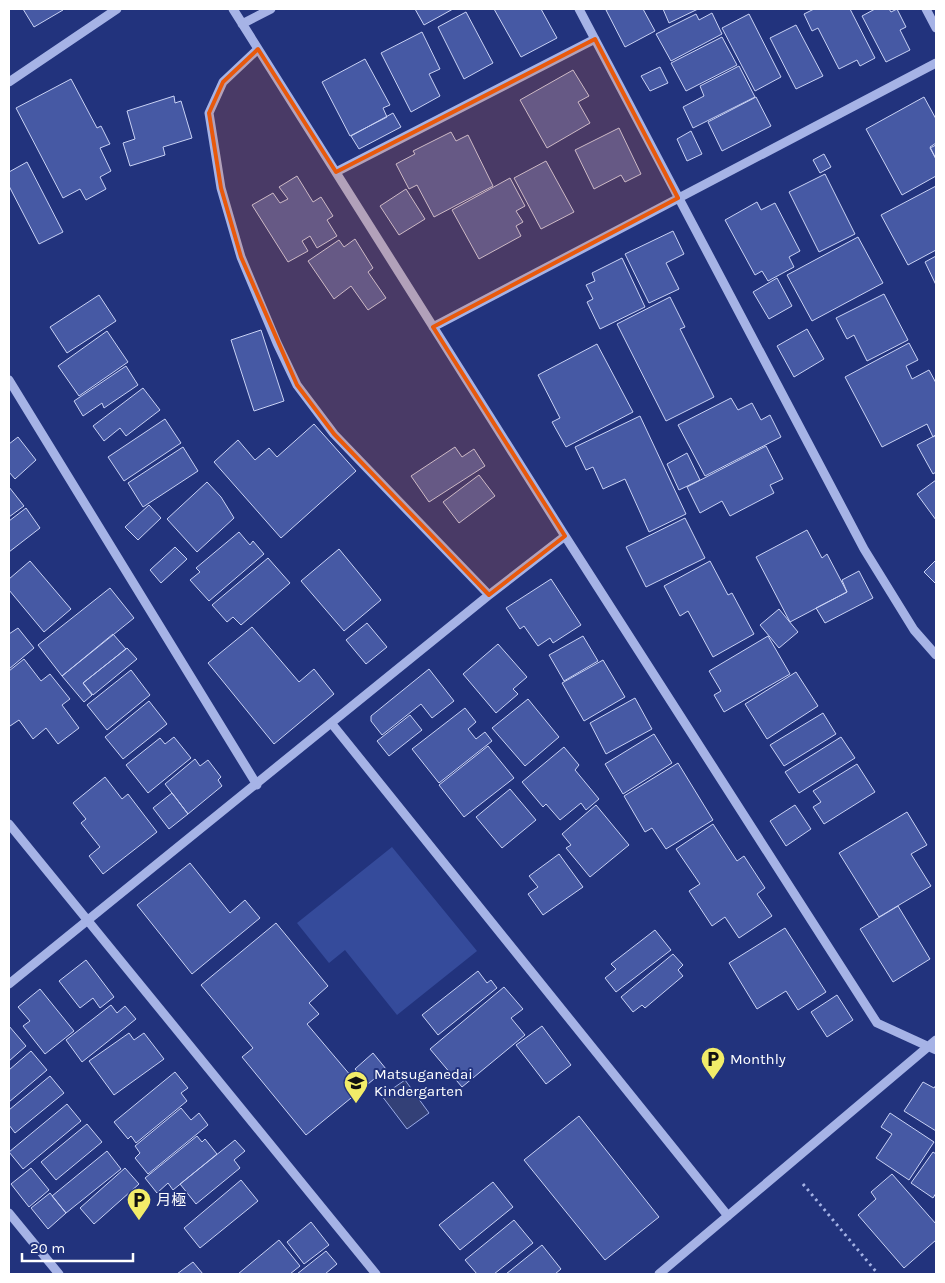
<svg xmlns="http://www.w3.org/2000/svg" width="945" height="1283" font-family="Karla,'Noto Sans JP',sans-serif">
<style>
.green{fill:#354b9b}
.water{fill:#334077;stroke:#9aabe7}
.building{fill:#4659a4;stroke:#c9d2f5}
.lines{fill:none;stroke-linecap:round;stroke-linejoin:round}
.path{stroke:#a6b3e6;stroke-width:3;stroke-dasharray:2.5 4;stroke-linecap:butt}
.minor{stroke:#a6b3e6;stroke-width:9}
.marked{fill:#e8590c;fill-opacity:0.2;stroke:#e8590c;stroke-width:4;stroke-linejoin:round}
.labels{text-anchor:middle;dominant-baseline:central;stroke-width:4;stroke-linejoin:round;paint-order:stroke}
.poi-label{font-size:15px;fill:#fff;stroke:#22337d;text-anchor:start}
</style>
<rect width="100%" height="100%" fill="#22337d"/>
<!-- green -->
<path class="green" d="M392,847l85,104 -80,64 -52,-65 -16,13 -32,-40z"/>
<!-- water -->
<path class="water" d="M405,1080l24,33 -22,16 -25,-33z"/>
<!-- building -->
<path class="building" d="M23,9h40v1l-29,17z
M415,9h38l-29,16z
M494,9h47l16,29 -36,19z
M610,9h33l12,22 -30,16 -19,-37z
M663,9h35l-29,14z
M814,9h36l25,49 -15,8 -3,-6 -18,9 -21,-41 -6,3 -8,-17z
M875,9h14l2,3 6,-3 9,18 -6,3 10,20 -24,12 -24,-46z
M466,12l27,51 -29,16 -26,-52z
M712,13l10,21 -51,27 -15,-27 40,-20 3,6z
M749,14l32,63 -26,14 -33,-63z
M796,25l27,51 -27,13 -26,-51z
M422,32l18,37 -11,5 11,22 -29,16 -30,-59z
M722,37l15,28 -51,26 -15,-28z
M365,59l25,46 -7,3 4,9 -37,19 -28,-54z
M739,66l16,31 -62,31 -10,-21 21,-11 -4,-10z
M660,67l8,16 -18,8 -9,-15z
M573,70l16,26 -11,6 12,21 -43,25 -27,-48z
M71,79l26,49 4,-2 9,18 -10,4 11,23 -11,6 6,12 -20,11 -6,-11 -17,9 -47,-90z
M174,96l1,7 6,-2 11,37 -29,9 2,8 -35,11 -7,-23 12,-4 -8,-28z
M756,97l15,29 -49,25 -14,-29z
M924,97l12,22v24l-6,4 6,12v17l-34,19 -36,-66z
M393,113l8,14 -42,22 -8,-13z
M619,128l22,46 -16,8 -4,-7 -27,14 -19,-39z
M691,131l11,23 -15,7 -10,-22z
M451,132l5,9 12,-6 25,51 -59,31 -17,-32 -8,4 -13,-25 19,-10 -2,-3z
M936,145v14l-6,-11z
M824,154l7,13 -11,6 -7,-13z
M546,161l28,51 -33,17 -27,-51z
M27,162l36,70 -24,12 -30,-58v-14z
M825,174l30,60 -36,18 -30,-60z
M297,176l16,26 8,-5 12,19 -6,4 10,16 -20,12 -7,-12 -8,5 6,10 -20,11 -36,-57 21,-12 7,10 8,-4 -9,-12z
M510,178l15,28 -9,5 7,11 -7,4 5,10 -42,23 -27,-49z
M936,186v64l-28,15 -27,-50z
M406,189l19,30 -26,16 -19,-29z
M757,202l4,8 14,-7 25,48 -11,6 5,10 -26,14 -6,-10 -7,4 -30,-55z
M673,231l11,23 -18,9 13,26 -30,14 -24,-49z
M858,237l25,46 -71,38 -25,-46z
M355,239l18,29 -5,4 18,26 -18,12 -17,-24 -17,13 -26,-38 31,-21 5,7z
M936,256v29l-11,-23z
M622,258l23,49 -45,22 -13,-27 6,-3 -7,-14 9,-4 -3,-8z
M777,278l15,28 -23,13 -16,-27z
M884,294l24,46 -41,21 -13,-26 -7,4 -11,-21z
M99,295l17,26 -49,32 -17,-26z
M670,297l15,30 -5,2 34,68 -48,24 -49,-97z
M807,329l17,30 -30,18 -17,-31z
M261,330l23,71 -30,10 -23,-71z
M107,331l21,31 -49,34 -21,-30z
M909,343l9,17 -12,6 6,13 17,-9 7,13v52l-3,2 -6,-13 -45,23 -37,-70z
M597,344l36,68 -67,35 -14,-25 8,-4 -22,-43z
M126,366l12,19 -34,23 -2,-5 -19,13 -9,-15z
M143,388l17,22 -34,26 -6,-8 -16,13 -11,-15z
M731,398l7,12 14,-7 9,17 9,-5 11,22 -76,39 -27,-51z
M640,416l46,98 -37,18 -24,-53 -22,10 -10,-22 -7,3 -11,-23z
M165,419l16,24 -57,38 -16,-24z
M314,424l42,47 -75,67 -67,-76 24,-22 17,20 14,-12 8,9z
M936,435v37l-3,2 -16,-29z
M18,437l18,23 -21,19 -6,-7v-28z
M766,446l17,33 -13,6 4,8 -44,23 -8,-15 -22,12 -13,-26z
M183,447l15,24 -55,36 -15,-24z
M455,447l7,10 12,-8 11,17 -56,36 -18,-26z
M687,453l13,27 -21,10 -12,-26z
M479,475l16,21 -36,27 -16,-21z
M936,480v40l-19,-26z
M207,482l14,15 13,21 -37,34 -30,-33z
M9,487l15,19 -15,11z
M149,505l12,13 -23,22 -13,-13z
M26,508l14,20 -31,24v-31z
M685,518l20,40 -59,29 -20,-40z
M807,530l15,28 5,-4 20,38 -57,30 -34,-65z
M239,532l11,13 3,-4 11,13 -55,47 -19,-21 10,-8 -4,-4z
M175,547l12,12 -26,24 -11,-13z
M339,549l42,51 -37,31 -43,-50z
M268,558l22,25 -49,42 -8,-8 -6,5 -15,-17z
M936,560v24l-12,-12z
M30,561l41,48 -27,23 -35,-42v-11z
M710,561l18,34 4,-2 22,41 -41,23 -25,-46 -8,5 -16,-30z
M859,571l14,27 -48,25 -9,-15 31,-16 -5,-12z
M551,579l30,46 -28,18 -3,-5 -12,8 -14,-20 -4,3 -14,-21z
M110,588l24,30 -72,58 -24,-31z
M779,609l19,23 -19,16 -19,-23z
M367,623l20,24 -21,17 -20,-24z
M252,627l47,55 15,-13 20,25 -60,50 -66,-81z
M18,628l16,20 -25,21v-35z
M113,634l13,15 -43,34 9,12 -8,7 -22,-26z
M583,636l15,25 -34,20 -15,-26z
M768,636l22,38 -66,38 -10,-17 7,-4 -12,-20z
M498,644l29,33 -14,12 5,5 -22,19 -33,-39z
M127,648l10,11 -44,36 -10,-12z
M24,659l17,22 9,-7 20,25 -8,6 17,23 -21,16 -12,-16 -13,11 -14,-19 -9,6 -1,-1v-54z
M603,660l22,37 -41,24 -22,-38z
M429,669l25,32 -22,17 -11,-14 -39,31 -11,-14v-5z
M131,670l19,25 -43,35 -20,-25z
M796,672l22,34 -51,33 -22,-35z
M635,698l17,31 -46,25 -16,-31z
M528,699l31,38 -34,29 -33,-38z
M149,701l18,23 -44,35 -18,-22z
M465,708l11,14 -8,7 8,10 9,-7 7,9 -53,42 -27,-34z
M823,713l13,21 -52,32 -14,-21z
M410,715l12,15 -33,26 -12,-15z
M654,734l18,29 -49,31 -18,-30z
M174,737l17,21 -43,35 -22,-28 34,-27 5,6z
M841,737l14,21 -56,35 -14,-21z
M488,746l26,32 -50,39 -25,-32z
M564,747l15,18 -4,5 24,29 -13,11 -5,-7 -21,17 -14,-16 -3,3 -21,-25z
M195,759l5,7 8,-6 13,17 -3,3 4,6 -34,28 -23,-30z
M678,763l35,57 -47,29 -14,-21 -7,4 -21,-36z
M857,764l18,28 -51,32 -11,-17 8,-5 -8,-11z
M105,777l17,22 6,-5 29,38 -54,42 -14,-18 11,-9 -19,-24 5,-4 -13,-16z
M510,789l26,31 -34,28 -26,-31z
M172,793l16,21 -19,15 -16,-21z
M596,805l33,40 -39,32 -24,-29 5,-3 -9,-11z
M795,805l16,24 -25,17 -16,-25z
M907,812l20,33 -16,9 20,32 -52,31 -40,-64z
M713,824l24,37 7,-5 21,32 -8,6 15,22 -33,22 -14,-21 -13,9 -23,-35 11,-7 -24,-35z
M559,854l24,33 -40,28 -15,-21 10,-7 -9,-11z
M190,863l40,50 15,-13 15,18 -68,56 -55,-69z
M898,906l32,53 -37,23 -33,-53z
M276,923l52,63 -19,17 10,11 -12,10 55,65 -56,46 -64,-78 11,-9 -52,-63z
M785,928l41,64 -28,18 -12,-19 -29,18 -28,-46z
M655,930l16,20 -55,42 -11,-14 11,-9 -5,-5z
M673,954l10,11 -5,5 5,6 -38,32 -3,-3 -9,7 -12,-15z
M86,960l28,37 -14,11 -7,-10 -13,10 -21,-27z
M478,971l9,12 4,-3 6,8 -59,47 -16,-20z
M504,987l19,22 -12,9 14,17 -63,52 -32,-38z
M40,989l34,42 -29,23 -22,-28 7,-5 -12,-14z
M837,995l16,25 -26,17 -16,-25z
M111,1005l6,8 8,-7 11,13 -54,43 -16,-22z
M9,1026l17,20 -17,15z
M542,1026l29,39 -25,19 -30,-39z
M129,1033l5,7 10,-7 20,26 -50,36 -25,-34z
M31,1051l16,19 -38,32v-32z
M373,1053l13,16 -18,15 -13,-15z
M175,1072l13,16 -7,5 6,8 -51,42 -5,-7 -3,3 -14,-17z
M50,1076l14,17 -49,40 -6,-8v-15z
M923,1082l11,6 2,-3v46l-32,-20z
M67,1104l14,17 -58,48 -14,-17z
M181,1108l10,12 8,-7 9,12 -60,49 -13,-16 5,-5 -5,-7z
M890,1113l44,29 -25,38 -33,-22 16,-24 -11,-7z
M579,1116l80,101 -54,43 -81,-100z
M87,1124l15,18 -46,38 -15,-18z
M197,1136l5,6 3,-3 12,15 -44,36 -5,-7 -11,10 -12,-15z
M235,1140l10,11 -11,9 6,8 -44,36 -16,-20z
M107,1151l14,18 -55,44 -14,-17z
M933,1152l3,2v39l-3,5 -22,-15z
M31,1168l18,22 -20,17 -18,-23z
M125,1168l14,16 -45,40 -14,-16z
M892,1174l44,50v16l-32,28 -46,-53 18,-16 -5,-7z
M241,1180l17,21 -58,47 -16,-20z
M493,1182l20,25 -53,43 -21,-25z
M50,1193l16,20 -18,16 -17,-21z
M514,1220l19,23 -39,31h-17l-12,-14z
M311,1222l18,23 -25,19 -17,-22z
M279,1240l21,26 -10,8h-52z
M542,1245l19,24 -6,5h-49z
M326,1251l11,13 -12,10h-28z
M193,1262l10,12h-26z"/>
<g class="lines">
<!-- path -->
<path class="path" d="M803,1184l75,90"/>
<!-- minor -->
<path class="minor" d="M233,9l332,527 312,487 59,27
M579,9l285,540 50,81 22,25
M926,9l10,19
M242,24l29,-15
M258,49l-35,33 -14,31 12,75 20,69 36,86 20,42 37,49 155,161
M9,82l108,-73
M336,172l259,-133
M433,327l503,-264
M9,380l248,405
M332,724l396,492
M9,824l367,450
M9,984l480,-389 76,-59
M9,1213l50,61
M659,1274l277,-234"/>
</g>
<!-- marked area -->
<path class="marked" d="M595,39l83,159 -245,129 132,209 -76,59 -155,-161 -37,-49 -56,-128 -20,-69 -12,-75 14,-31 35,-33 78,123z"/>
<!-- icons -->
<defs>
<symbol id="parking-pin" viewBox="-11 -11 22 30"><path d="M0 17L-7.5 6A9.5 9.5 0 1 1 7.5 6Z" fill="#f2ec69" stroke="#22337d"/><path d="M-3.5-5.5H1a3.5 3.5 0 0 1 0 7H-1V5.5H-3.5ZM-1-3.4V-.6H.8a1.4 1.4 0 0 0 0-2.8Z" fill="#111"/></symbol>
<symbol id="school-pin" viewBox="-11 -11 22 30"><path d="M0 17L-7.5 6A9.5 9.5 0 1 1 7.5 6Z" fill="#f2ec69" stroke="#22337d"/><path d="M0-5L7-2L0 1L-7-2ZM-4 1L0 2.5L4 1V4Q0 6-4 4Z" fill="#111"/></symbol>
</defs>
<g fill-rule="evenodd">
<use href="#parking-pin" x="699" y="1045" width="28" height="38"/>
<use href="#school-pin" x="342" y="1069" width="28" height="38"/>
<use href="#parking-pin" x="125" y="1186" width="28" height="38"/>
</g>
<g class="labels">
<!-- poi labels -->
<g class="poi-label">
<text x="730" y="1059">Monthly</text>
<text x="374" y="1074">Matsuganedai<tspan x="374" dy="17">Kindergarten</tspan></text>
<text x="156" y="1200">月極</text>
</g>
</g>
<!-- border -->
<rect width="945" height="1283" fill="none" stroke="#ffffff" stroke-width="20"/>
<!-- scale -->
<path d="M22 1253v8h111v-8" fill="none" stroke="#ffffff" stroke-width="2.5"/>
<text x="30" y="1253" font-size="15" fill="#ffffff" stroke="#22337d" stroke-width="4" paint-order="stroke">20 m</text>
</svg>
